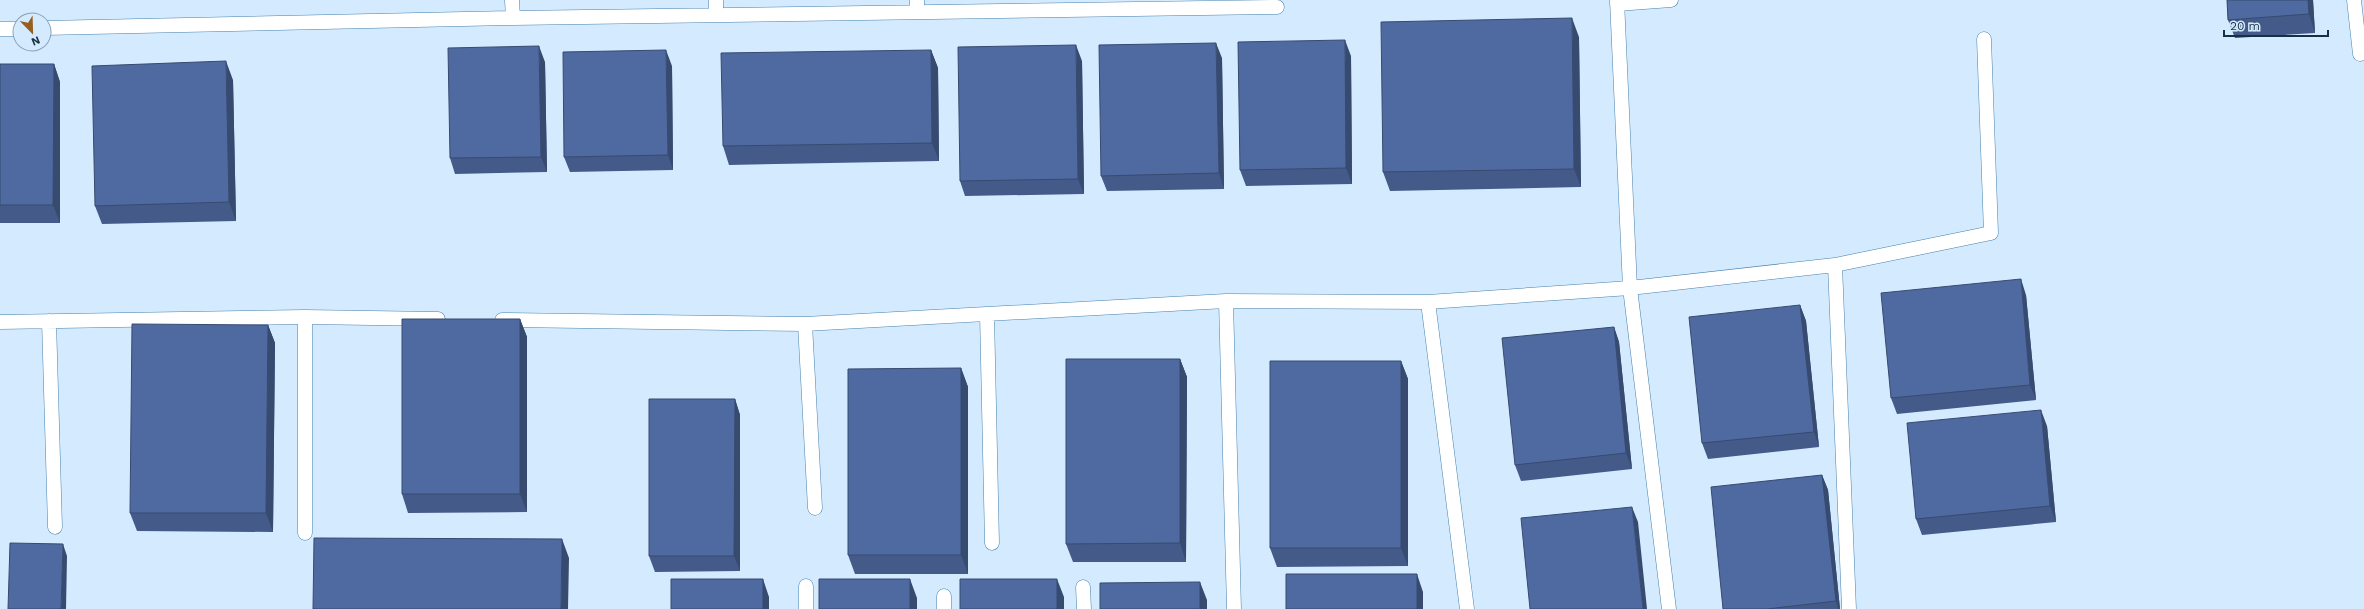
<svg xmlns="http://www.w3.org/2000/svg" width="2364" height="609" font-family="'Work Sans',sans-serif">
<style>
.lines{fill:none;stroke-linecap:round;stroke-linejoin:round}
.service-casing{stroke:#4781ad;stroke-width:15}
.service{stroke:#fff;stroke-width:14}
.wall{fill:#445b8a}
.shaded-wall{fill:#374a70}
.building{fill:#4f6aa0;stroke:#374a70}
</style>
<rect width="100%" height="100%" fill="#d4ebff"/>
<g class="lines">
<defs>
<path id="service" d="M512,0l1,18
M716,0v15
M917,0v12
M1617,0l13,288 39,321
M2354,0l6,54
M1617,4l54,-4
M44,28l469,-10 764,-11
M0,29h20
M1835,265l14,344
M1226,301l8,308
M1428,302l39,307
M987,314l5,229
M502,320l303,4 421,-23 202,1 202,-14 205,-23 156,-32 -7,-194
M49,321l6,206
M0,322l305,-5 133,2
M805,324l10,184
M305,533v-216
M1083,587l1,22
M944,596v13
M806,609v-23"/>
</defs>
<!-- service casing -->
<use href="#service" class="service-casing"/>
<!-- service -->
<use href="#service" class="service"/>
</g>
<!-- wall -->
<path class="wall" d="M2227,0h86l2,33 -80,5 -7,-18z
M1579,37l2,150 -191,4 -7,-19z
M931,50l7,18 1,93 -210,4 -6,-19z
M1351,56l1,128 -106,2 -6,-16z
M1222,58l2,131 -117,2 -6,-15z
M1082,61l2,133 -119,2 -5,-15z
M545,62l2,110 -92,2 -5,-16z
M0,64h54l6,18v141h-60z
M672,66l1,104 -103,2 -6,-15z
M233,80l3,141 -134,3 -7,-18z
M2026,295l10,105 -139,14 -6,-16z
M1800,305l6,16 13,126 -111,12 -6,-16z
M520,319l7,18v175l-119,1 -6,-19z
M268,325l7,18 -2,189 -136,-1 -7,-18z
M1614,327l5,15 13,127 -111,12 -6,-16z
M1180,359l7,18 -1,185h-113l-7,-18z
M1401,361l7,18v187l-131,1 -7,-19z
M961,368l7,19v187h-113l-7,-19z
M735,399l5,16v156l-85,1 -6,-16z
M2047,426l9,96 -134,13 -6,-16z
M1822,475l6,15 12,119h-117z"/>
<!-- shaded-wall -->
<path class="shaded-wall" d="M2308,0h5l2,33 -6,-19z
M1572,18l7,19 2,150 -7,-18z
M1345,40l6,16 1,128 -6,-16z
M1216,43l6,15 2,131 -5,-16z
M1076,45l6,16 2,133 -6,-15z
M539,46l6,16 2,110 -6,-15z
M666,50l6,16 1,104 -5,-15z
M931,50l7,18 1,93 -7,-18z
M226,61l7,19 3,141 -7,-19z
M54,64l6,18v141l-7,-18z
M2021,279l5,16 10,105 -6,-15z
M1800,305l6,16 13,126 -5,-15z
M520,319l7,18v175l-7,-18z
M268,325l7,18 -2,189 -7,-19z
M1614,327l5,15 13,127 -6,-16z
M1180,359l7,18 -1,185 -6,-19z
M1401,361l7,18v187l-7,-18z
M961,368l7,19v187l-7,-19z
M735,399l5,16v156l-6,-15z
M2041,410l6,16 9,96 -6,-16z
M1822,475l6,15 12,119h-2l-2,-8z
M1632,507l6,15 9,87h-4z
M562,539l7,19 -1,51h-7z
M63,544l4,12 -1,53h-5z
M1417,574l6,18v17h-6z
M763,579l6,18v12h-6z
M910,579l7,19v11h-7z
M1057,579l7,18v12h-7z
M1200,582l7,18v9h-7z"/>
<!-- building -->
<path class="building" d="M2227,0h81l1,14 -81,6z
M1572,18l2,151 -191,3 -2,-150z
M1345,40l1,128 -106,2 -2,-128z
M1216,43l3,130 -118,3 -2,-131z
M1076,45l2,134 -118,2 -2,-134z
M539,46l2,111 -91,1 -2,-110z
M666,50l2,105 -104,2 -1,-105z
M931,50l1,93 -209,3 -2,-93z
M226,61l3,141 -134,4 -3,-140z
M0,64h54l-1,141h-53z
M2021,279l9,106 -139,13 -10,-105z
M1800,305l14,127 -112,11 -13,-126z
M402,319h118v175h-118z
M132,324l136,1 -2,188h-136z
M1614,327l12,126 -111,12 -13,-127z
M1066,359h114v184l-114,1z
M1270,361h131v187h-131z
M961,368v187h-113v-186z
M649,399h86l-1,157h-85z
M2041,410l9,96 -134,13 -9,-96z
M1822,475l14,126 -69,8h-44l-12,-122z
M1632,507l11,102h-113l-9,-91z
M314,538l248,1 -1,70h-248z
M10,543l53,1 -2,65h-53z
M1286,574h131v35h-131z
M671,579h92v30h-92z
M819,579h91v30h-91z
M960,579h97v30h-97z
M1200,582v27h-100v-26z"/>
<!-- north arrow -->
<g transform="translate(32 32) rotate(157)"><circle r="19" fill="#d4ebff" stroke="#89a0b4"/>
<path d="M0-3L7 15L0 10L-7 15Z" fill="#985e1d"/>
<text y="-6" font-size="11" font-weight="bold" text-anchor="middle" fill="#183043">N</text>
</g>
<!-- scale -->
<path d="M2224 30v6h104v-6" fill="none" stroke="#183043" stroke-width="2"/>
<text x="2230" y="30" font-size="12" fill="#183043" stroke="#d4ebff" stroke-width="3" paint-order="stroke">20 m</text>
</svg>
